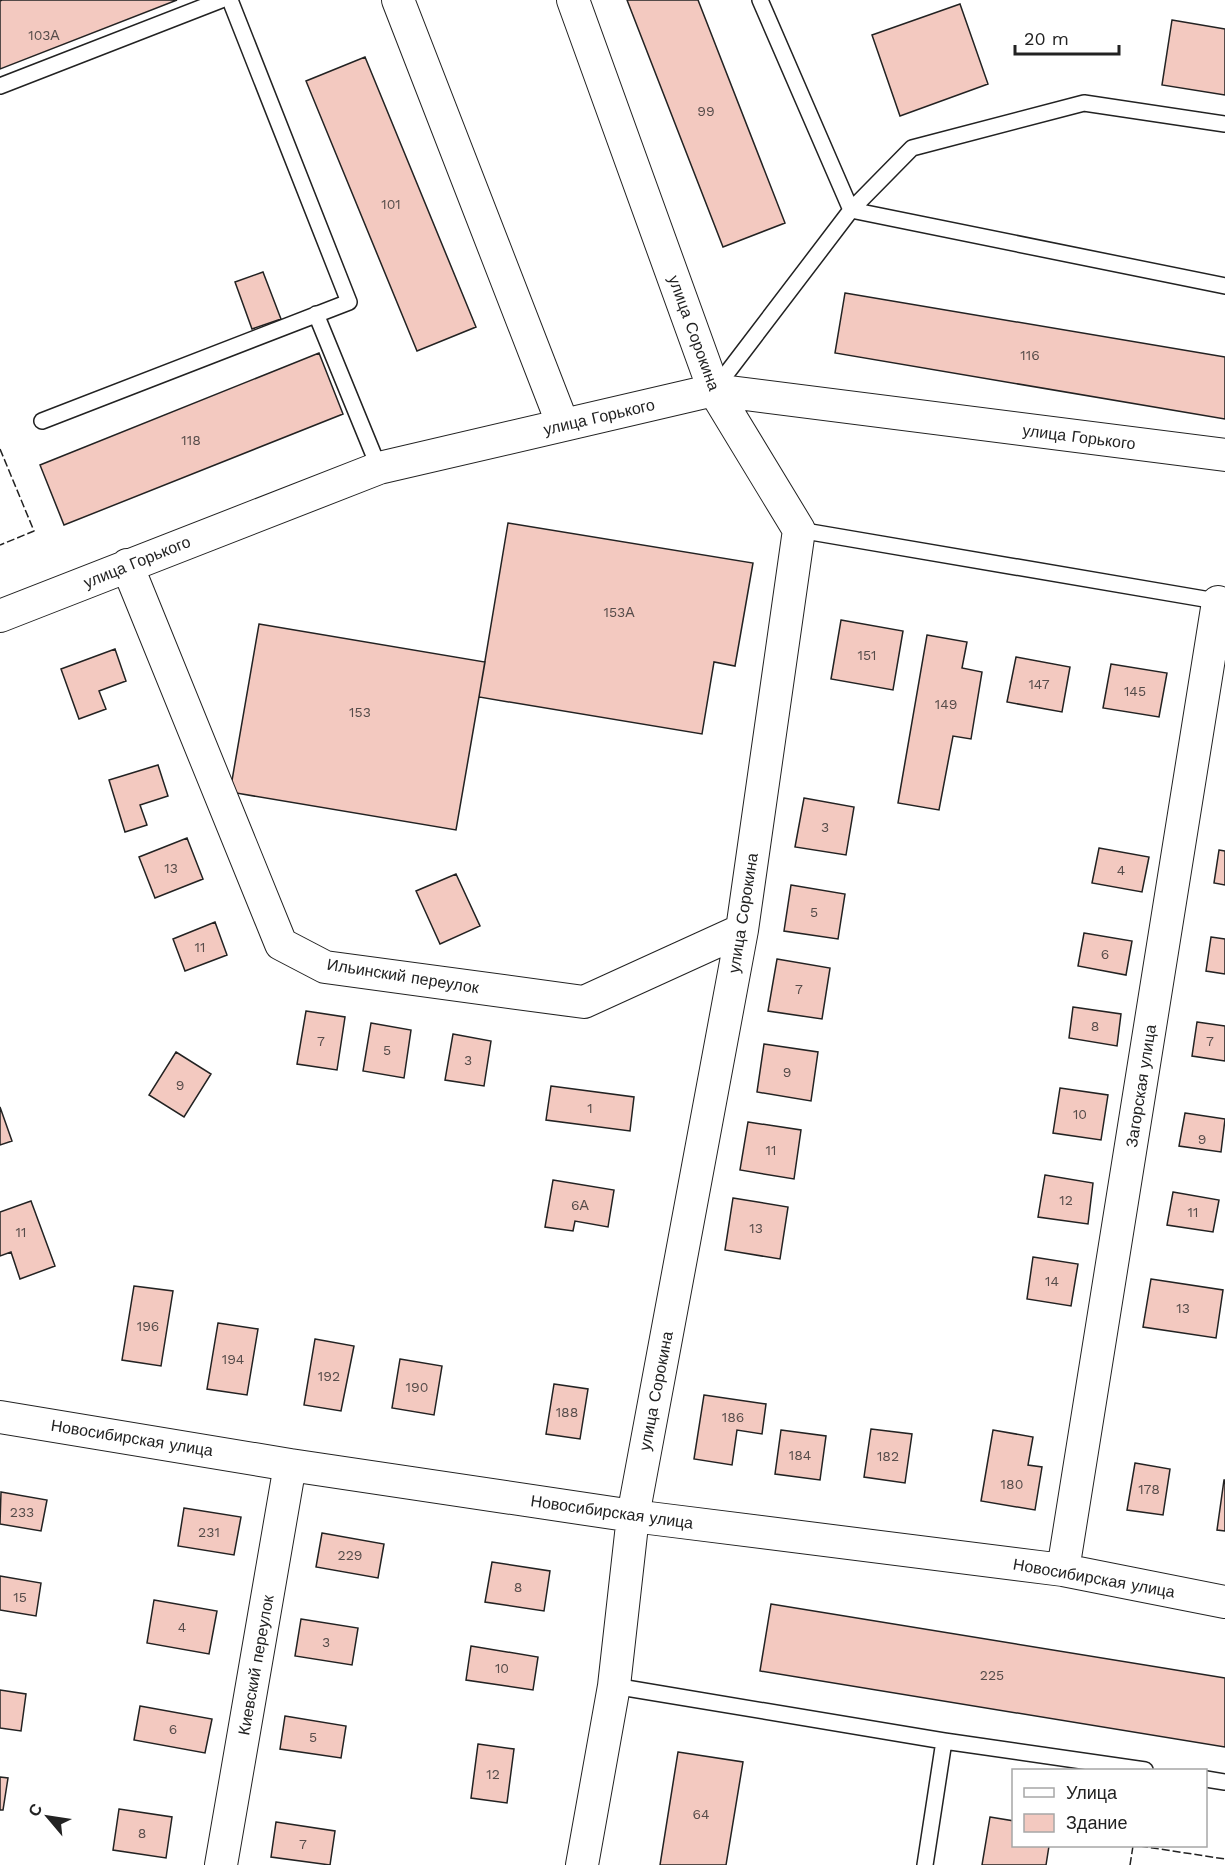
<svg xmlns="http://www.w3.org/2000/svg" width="1225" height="1865" font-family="'Work Sans',sans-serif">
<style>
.building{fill:#f3c9c0;stroke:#222;stroke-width:1.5}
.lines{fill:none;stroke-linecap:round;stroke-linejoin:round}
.lane-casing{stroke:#222;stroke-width:18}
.street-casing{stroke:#222;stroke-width:34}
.lane{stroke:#fff;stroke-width:15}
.street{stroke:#fff;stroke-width:32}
.fence{stroke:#222;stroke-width:1.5;stroke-dasharray:8 3;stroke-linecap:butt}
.labels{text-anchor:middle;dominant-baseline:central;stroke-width:4.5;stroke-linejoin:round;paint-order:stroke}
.number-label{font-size:14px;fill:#564c4a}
.street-label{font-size:16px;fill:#222;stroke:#fff}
</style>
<rect width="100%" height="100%" fill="#fff"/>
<!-- building -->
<path class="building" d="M2,0h175l-177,69v-68z
M627,0h71l87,223 -62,24z
M960,4l28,80 -88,32 -28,-81z
M1172,20l53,9v66l-63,-10z
M365,57l111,270 -59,24 -111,-270z
M263,272l18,47 -29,10 -17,-47z
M845,293l380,64v62l-390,-66z
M319,353l24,61 -279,111 -24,-60z
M508,523l245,40 -18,103 -21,-4 -12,72 -223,-37z
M841,620l62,11 -10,59 -62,-11z
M259,624l226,38 -29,168 -226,-38z
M927,635l40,7 -5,26 20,4 -11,67 -18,-3 -14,74 -41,-7z
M115,649l11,32 -27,10 7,18 -27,10 -18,-50z
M1016,657l54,10 -8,45 -55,-10z
M1111,664l56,9 -8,44 -56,-9z
M158,765l10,31 -28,9 7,20 -22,7 -16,-52z
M804,798l50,9 -8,48 -51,-8z
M187,838l16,41 -48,19 -16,-41z
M1099,848l50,9 -7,35 -50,-9z
M1219,850l6,1v34l-11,-2z
M456,874l24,52 -40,18 -24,-53z
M791,885l54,9 -7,45 -54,-8z
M215,922l12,33 -42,16 -12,-32z
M1084,933l48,8 -6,34 -48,-9z
M1211,937l14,2v35l-19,-3z
M777,959l53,9 -8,51 -54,-8z
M1073,1007l48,7 -4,32 -48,-8z
M306,1011l39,6 -8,53 -40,-6z
M1197,1022l28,4v35l-33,-5z
M371,1023l40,7 -7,48 -41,-7z
M453,1034l38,7 -7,45 -39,-6z
M764,1044l54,8 -7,49 -54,-9z
M176,1052l35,22 -27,43 -35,-22z
M551,1086l83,11 -4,34 -84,-11z
M1060,1088l48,7 -7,45 -48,-7z
M0,1107l12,34 -12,4z
M1185,1113l40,6 -4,33 -42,-6z
M748,1122l53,8 -7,49 -54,-9z
M1045,1175l48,8 -5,41 -50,-7z
M553,1180l61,10 -6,37 -33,-6 -2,10 -28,-4z
M1173,1192l46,8 -6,32 -46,-7z
M733,1198l55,9 -8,52 -55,-9z
M31,1201l24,65 -35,13 -9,-27 -11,4v-44z
M1033,1257l45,7 -7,42 -44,-7z
M1151,1279l72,11 -7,48 -73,-11z
M134,1286l39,5 -12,75 -39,-6z
M218,1323l40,6 -11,66 -40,-6z
M315,1339l39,7 -13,65 -37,-6z
M400,1359l42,7 -8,49 -42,-7z
M554,1384l34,5 -8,50 -34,-5z
M704,1395l62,9 -4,30 -25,-4 -5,35 -38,-6z
M871,1429l41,5 -7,49 -41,-6z
M781,1430l45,6 -6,44 -45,-6z
M993,1430l40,7 -5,28 14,2 -7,43 -54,-9z
M1135,1463l35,6 -7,46 -36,-5z
M1224,1480h1v51l-8,-1z
M1,1492l46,8 -6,31 -41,-7z
M184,1508l57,9 -7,38 -56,-9z
M322,1533l62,11 -6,34 -62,-11z
M492,1562l58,9 -6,40 -59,-9z
M0,1576l41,7 -5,33 -36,-6z
M154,1600l63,11 -8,43 -62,-11z
M771,1604l454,74v69l-465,-76z
M301,1619l57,9 -6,37 -57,-9z
M471,1646l67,11 -5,33 -67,-10z
M0,1690l26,4 -5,37 -21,-3z
M140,1706l72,13 -7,34 -71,-13z
M285,1716l61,10 -5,32 -61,-9z
M478,1744l36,5 -7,54 -36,-5z
M678,1752l65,10 -17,103h-66z
M0,1777l8,1 -5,32h-3z
M119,1809l53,8 -6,41 -53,-8z
M990,1817l24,4v25h35l-3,19h-64z
M276,1822l59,9 -5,34 -59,-8z"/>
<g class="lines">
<defs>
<path id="lane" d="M760,0l91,210 374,76
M0,86l221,-86
M316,314l63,154
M714,390l137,-180 61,-62 172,-45 141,21
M42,421l307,-119 -119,-302
M799,530l423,72
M614,1686l330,55 201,29
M1206,1779l19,3
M925,1865l19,-124"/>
<path id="street" d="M398,0l165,425
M573,0l141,390 85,140 -57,400 -109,586 -19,170 -32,179
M127,565l154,379 44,23 259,35 158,-72
M0,616l379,-148 335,-78 511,65
M0,1417l290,48 343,51 430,54 162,32
M1063,1570l155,-968
M221,1865l69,-400"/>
</defs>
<!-- lane casing -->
<use href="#lane" class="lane-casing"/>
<!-- street casing -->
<use href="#street" class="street-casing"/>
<!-- lane -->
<use href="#lane" class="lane"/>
<!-- street -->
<use href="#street" class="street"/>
<!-- fence -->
<path class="fence" d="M0,449l34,82 -34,14
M1140,1846l85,13
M1130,1865l3,-19"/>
</g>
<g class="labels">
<!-- number labels -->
<g class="number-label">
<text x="44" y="35">103А</text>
<text x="706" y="111">99</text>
<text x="391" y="204">101</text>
<text x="1030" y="355">116</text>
<text x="191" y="440">118</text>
<text x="619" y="612">153А</text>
<text x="867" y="655">151</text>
<text x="1039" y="684">147</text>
<text x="1135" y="691">145</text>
<text x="946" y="704">149</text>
<text x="360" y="712">153</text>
<text x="825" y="827">3</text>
<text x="171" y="868">13</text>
<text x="1121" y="870">4</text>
<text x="814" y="912">5</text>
<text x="200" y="947">11</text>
<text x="1105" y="954">6</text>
<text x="799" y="989">7</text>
<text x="1095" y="1026">8</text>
<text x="321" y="1041">7</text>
<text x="1210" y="1041">7</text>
<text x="387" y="1050">5</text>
<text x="468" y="1060">3</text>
<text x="787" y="1072">9</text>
<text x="180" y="1085">9</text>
<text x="590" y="1108">1</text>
<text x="1080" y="1114">10</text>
<text x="1202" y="1139">9</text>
<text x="771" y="1150">11</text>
<text x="1066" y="1200">12</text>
<text x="580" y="1205">6А</text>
<text x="1193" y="1212">11</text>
<text x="756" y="1228">13</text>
<text x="21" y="1232">11</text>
<text x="1052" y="1281">14</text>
<text x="1183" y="1308">13</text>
<text x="148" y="1326">196</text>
<text x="233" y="1359">194</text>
<text x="329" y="1376">192</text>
<text x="417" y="1387">190</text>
<text x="567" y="1412">188</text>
<text x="733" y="1417">186</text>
<text x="800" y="1455">184</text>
<text x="888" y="1456">182</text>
<text x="1012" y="1484">180</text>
<text x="1149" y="1489">178</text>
<text x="22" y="1512">233</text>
<text x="209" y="1532">231</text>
<text x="350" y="1555">229</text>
<text x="518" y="1587">8</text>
<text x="20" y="1597">15</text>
<text x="182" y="1627">4</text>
<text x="326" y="1642">3</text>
<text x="502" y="1668">10</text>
<text x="992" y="1675">225</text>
<text x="173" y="1729">6</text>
<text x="313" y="1737">5</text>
<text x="493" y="1774">12</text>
<text x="701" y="1814">64</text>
<text x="142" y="1833">8</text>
<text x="303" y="1844">7</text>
</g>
<!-- street labels -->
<g class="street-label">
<text transform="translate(694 333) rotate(70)">улица Сорокина</text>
<text transform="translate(599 417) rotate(-13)">улица Горького</text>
<text transform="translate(1079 437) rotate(7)">улица Горького</text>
<text transform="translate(137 562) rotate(-22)">улица Горького</text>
<text transform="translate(743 913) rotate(-81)">улица Сорокина</text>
<text transform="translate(403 976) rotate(9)">Ильинский переулок</text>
<text transform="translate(1141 1086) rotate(-81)">Загорская улица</text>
<text transform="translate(656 1391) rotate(-79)">улица Сорокина</text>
<text transform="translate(132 1438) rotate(9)">Новосибирская улица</text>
<text transform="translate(612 1512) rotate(8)">Новосибирская улица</text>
<text transform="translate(1094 1578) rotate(10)">Новосибирская улица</text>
<text transform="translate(256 1665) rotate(-80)">Киевский переулок</text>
</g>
</g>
<!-- legend -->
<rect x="1012" y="1769" width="195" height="78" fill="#ffffff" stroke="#a7a7a7" stroke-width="1.5"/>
<rect x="1024" y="1788" width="30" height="9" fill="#ffffff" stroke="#a7a7a7" stroke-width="1.5"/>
<text x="1066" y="1799" font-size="18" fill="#222222">Улица</text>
<rect x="1024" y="1814" width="30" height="18" fill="#f3c9c0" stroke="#a7a7a7" stroke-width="1.5"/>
<text x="1066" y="1829" font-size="18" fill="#222222">Здание</text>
<!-- north arrow -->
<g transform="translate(48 1817) rotate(299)" stroke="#ffffff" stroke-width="4.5" paint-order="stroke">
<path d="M0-4.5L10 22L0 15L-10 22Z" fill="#222222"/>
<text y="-9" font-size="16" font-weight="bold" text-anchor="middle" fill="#222222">С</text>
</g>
<!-- scale -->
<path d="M1015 45v9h104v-9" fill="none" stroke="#222222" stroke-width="3"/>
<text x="1024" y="45" font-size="18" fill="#222222" stroke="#ffffff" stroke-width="4.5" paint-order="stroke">20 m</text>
</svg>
